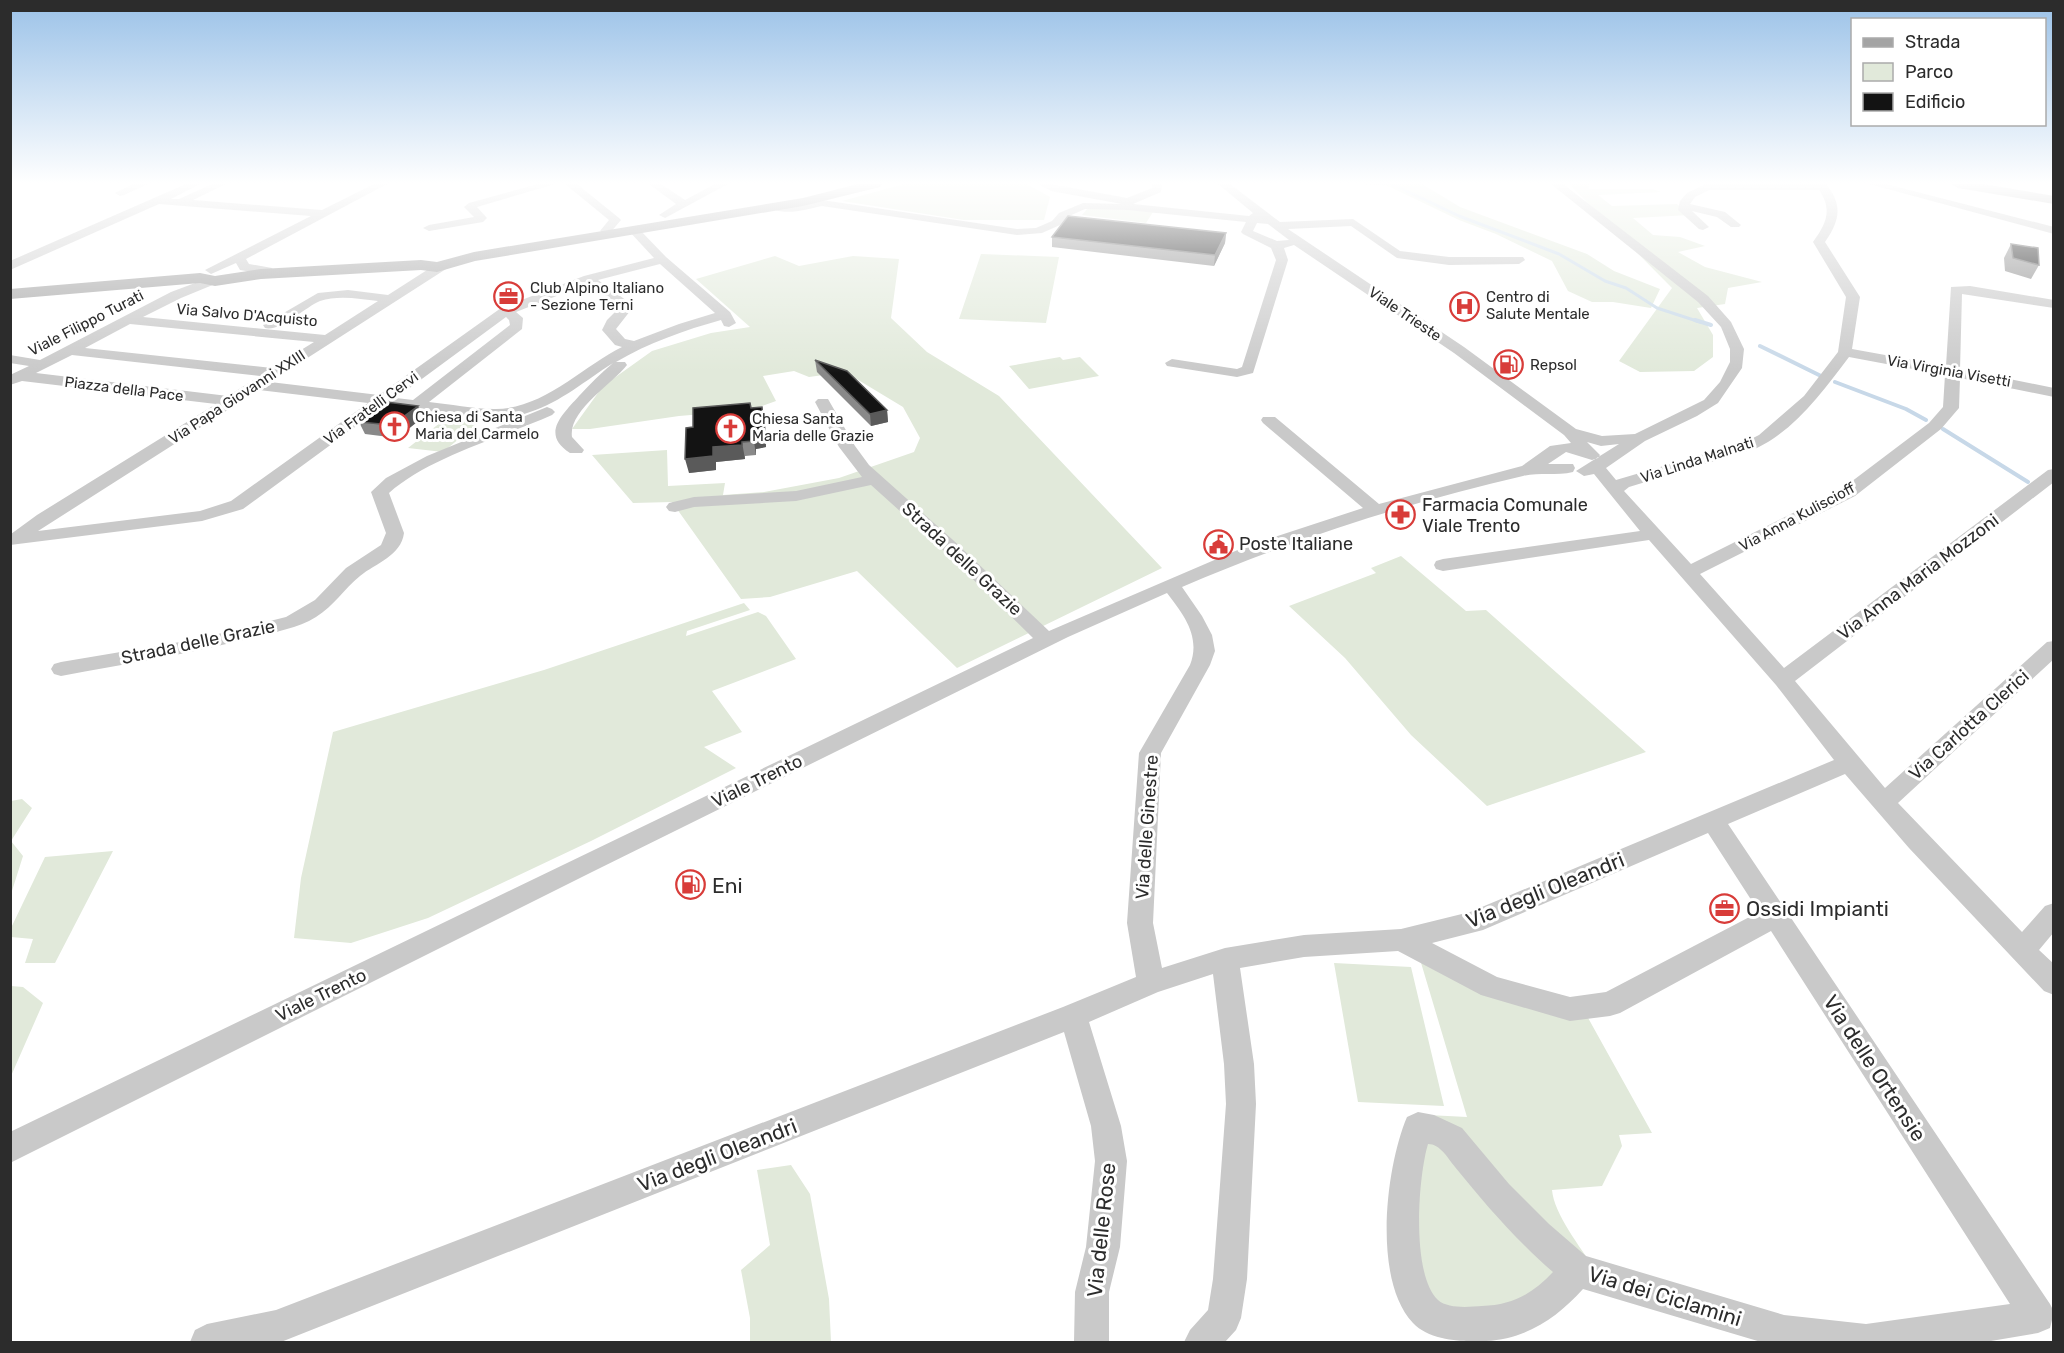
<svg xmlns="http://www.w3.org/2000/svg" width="2064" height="1353" font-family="Rubik,sans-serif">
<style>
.green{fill:#e1e9da}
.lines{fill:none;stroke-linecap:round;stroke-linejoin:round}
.stream-far1{stroke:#c7d8e8;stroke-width:3}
.stream{stroke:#c7d8e8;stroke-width:4}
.minor{fill:#c9c9c9;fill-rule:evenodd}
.major{fill:#a4a4a4;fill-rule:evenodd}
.wall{fill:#898989}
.shaded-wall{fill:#5a5a5a}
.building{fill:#131313;stroke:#5a5a5a;stroke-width:1.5}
.labels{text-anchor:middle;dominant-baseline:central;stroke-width:6;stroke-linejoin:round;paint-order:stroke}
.far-poi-label{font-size:15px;fill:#2c2c2c;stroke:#fff;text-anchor:start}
.far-street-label{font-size:15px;fill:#2c2c2c;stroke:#fff}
.poi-label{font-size:18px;fill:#2c2c2c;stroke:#fff;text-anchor:start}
.street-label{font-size:18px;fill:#2c2c2c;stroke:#fff}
.near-poi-label{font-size:21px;fill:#2c2c2c;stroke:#fff;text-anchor:start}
.near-street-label{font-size:21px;fill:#2c2c2c;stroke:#fff}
</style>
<rect width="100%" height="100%" fill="#fff"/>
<!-- green -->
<path class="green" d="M904,184h123l23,13 -6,23h-80l-122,-19z
M1363,184h59l38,23 127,47 27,17 46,18 -9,19 -38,-6h-21l-24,-11 -16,-30 -56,-27 -37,-14 -71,-34z
M1569,184h19l1,5h64l8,3 -63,3 14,11 65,-2 13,11 -57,3 20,17 27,2 25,9 -27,6 27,15 57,15 -34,6 -3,16 -28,4 16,27v22l-19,14 -54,1 -21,-11 53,-73z
M1096,207l57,5 -7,11 -64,-8 6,-7z
M981,254l78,3 -13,66 -87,-4z
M775,256l24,10 54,-10 46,3 -8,59 36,34 72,44 163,172 -205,100 -100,-97 -87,26 -29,2 -69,-97 -39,1 -41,-48 75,-5 1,36 57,-3 -2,12 41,-3 75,-14 75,-26 6,-14 -17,-31 -58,-35 -36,5 -15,-6 -31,5 13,25 -25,9 -72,6 -89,13h-18l31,-43 49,-35 59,-18 39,-6 -54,-48z
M1060,357l3,3 17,-3 19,19 -70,13 -20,-23z
M450,415l33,4 -40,33 -35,-4z
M1401,556l65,55 20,-1 160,142 -159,54 -76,-71 -66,-77 -56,-52 87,-33 -5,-5z
M744,603l6,7 -63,21 -1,5 72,-24 8,4 30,43 -84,32 30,41 -38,15 32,21 -145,73 -163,77 -77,25 -57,-5 7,-60 32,-146 211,-62z
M22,799l10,9 -21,33 12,15 -12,38v-93z
M113,851l-58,112h-30l8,-24 -22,-2v-9l34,-71z
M1419,956l168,60 65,117 -33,2 3,11 -20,40 -50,4c2,24 29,58 42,78l-166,-153 39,2z
M1334,963l77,4 33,139 -86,-4z
M11,986l12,1 20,16 -32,73z
M1425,1134l142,135 -56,43 -80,-7 -19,-46z
M791,1165l19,29 19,105 2,43h-81v-24l-9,-48 29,-25 -13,-75z"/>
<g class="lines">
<!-- stream-far1 -->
<path class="stream-far1" d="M1392,184l67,32 100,38 46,27 21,7 31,20 43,14"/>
<!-- stream -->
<path class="stream" d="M1695,320l16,5
M1760,346l61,30
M1835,382l71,27 20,11
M1943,429l85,53"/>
<!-- minor -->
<path class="minor" d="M133,184h15l-24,11 -4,1 -5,-3z
M186,184h14l-29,15h8l33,-15h14l-33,16 129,10 52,-26h13l-141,75 3,5 23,4 2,3 -2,3 -4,1 -28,-5 -4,-7 -25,11 -6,-4 106,-54 -152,-12 -149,66v-9z
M538,184h17l-78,23 10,11 -4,4 -54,9 -6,-3 6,-3 45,-8 -10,-10 5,-4z
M565,184h12l42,34 2,2 -11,13 -4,1 -6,-3 9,-11z
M649,184h12l24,16 30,-16h13l-63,34 -6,-3 17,-11z
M1038,184h13l76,14 25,-10v-4h10l-1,8 -28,12 116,12 4,-3 -35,-29h12l50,38 73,-3 47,32 49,6h74l2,3 -6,4 -70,1 -52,-7 -46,-32 -63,3 176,118 112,82 26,7 33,-2 69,-34 16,-18 10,-20v-13l-9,-22 -23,-25 -147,-118h12l145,112 23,26 13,27 -2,19 -24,35 -21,13 -52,25 -39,27 10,12 129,-38 14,-7 45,-39 34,-44 8,-55 -33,-55c13,-18 20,-32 6,-52h-110l-14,7 -5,7 35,8 16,13 -2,2h-8l-14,-10 -25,-6 17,16 -6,3 -4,-1 -21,-19 2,-9 7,-8 19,-9h120c17,21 14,36 -1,58l35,55 -8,52 94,17 5,-79 19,-1 84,14v8l-92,-14 -2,75 94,19v9l-94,-19 -1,30 -18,21 -86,67 -155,78 84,94 264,-198 6,-1v13l-259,199 90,107 162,-146 7,-1v18l-156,144 124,129 23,-26 9,-3v29l-15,18 15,14v31l-10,-4 -135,-143 -64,-74 -117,50 322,480 4,8 -4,16 -12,5 -53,9h-224l-178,-53c-26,29 -57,50 -97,52 -23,1 -56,0 -73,-18 -41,-43 -27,-157 -6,-206l11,-5 16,3 28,13 47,56 40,40 37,32 198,59 82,9 144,-20 -239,-373 -151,82 -10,3 -40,5 -89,-26 -83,-44 -94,6 -64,11 14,96 2,40 -9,175 -6,39 -5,12 -11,12h-41l6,-12 18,-20 5,-31 13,-175 -2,-40 -11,-90 -55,18 -69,30 32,104 6,35 -7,86 -11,45v50h-35l1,-50 11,-45 9,-86 -4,-35 -27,-94 -783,310h-91l5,-12 12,-6 69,-14 787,-303 73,-30 -9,-54 12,-170 51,-88c11,-28 -6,-50 -23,-72l-99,44 -476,235 -582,291v-31l1023,-494 -92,-90 -70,-63 -75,16 -102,6 -19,5 -6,-1 -3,-4 3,-4 25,-6 102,-6 66,-14 -23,-30 -24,-45 3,-3h10l27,47 14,19 84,75 96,91 198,-85 116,-38 -100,-85 -2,-3 2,-3h12l104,87 143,-38 28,-20 21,-3 -7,-8 -110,-82 -160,-108 -10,3 4,12 -35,113 -16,4 -70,-11 -2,-3 7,-4 65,10 5,-2 34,-107 -5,-12 -28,-14 -2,-2 5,-10 -119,-12 -42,-1 -18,8 -7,8 -18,8 -25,2 -195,-29c-15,3 -39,11 -52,1 5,-4 42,-6 52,-7l195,29 19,-1 16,-7 7,-8 24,-10 39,1 -71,-13zM1257,223l11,1 21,16 -12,1 -24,-10zM1849,357l96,18 -2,32 -14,16 -86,65 -152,76 -67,-73 5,-4 128,-39c39,-19 66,-57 92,-91zM1587,442l14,4 18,-2 -43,27 8,5 10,-2 46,57 -197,28 -7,2 -2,4 2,4 7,2 206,-31 127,145 58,75 -364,152 -69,17 -97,6 -79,13 -63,20 -9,-45 8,-170 49,-88 5,-14 -3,-16 -10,-19 -20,-29c110,-47 224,-84 341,-111 16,-4 34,0 50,-4l2,-4 -2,-4h-25l18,-12 26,8 6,-2 2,-3zM1708,833l51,79 -153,80 -36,5 -73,-20 -65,-34 51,-13zM1428,1144c12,0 19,13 27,23 30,37 61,73 98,105 -21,22 -40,33 -71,34 -13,1 -34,3 -44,-6 -27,-25 -20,-123 -10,-156z
M1869,184h17l168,43v7z
M634,227l4,1 28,29 64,55 6,11 -7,4 -5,-1 -3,-6c-36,10 -73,23 -105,42h9l2,3c-15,19 -59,46 -55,72l12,13 -2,3h-12c-30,-19 -7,-39 9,-57 11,-12 22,-23 34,-33 -27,17 -52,39 -83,49 -39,14 -103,-2 -145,-7l-142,104 -41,12 -192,24 1,-11 26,-19 179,-111 -194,-23 -12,4v-10l19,-9 -19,-3v-8l30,5 131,-68 40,-15 6,4 -2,3 -34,14 -38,19 182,18 53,-34c-18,-2 -40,-6 -58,0 -15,6 -39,31 -55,27l-2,-3 55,-32 30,-3 40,5 50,-32h8l2,3 -2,3 -176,113 109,13 122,-87 83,-32 70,-18 -26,-28zM660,264l55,49 -36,11 -45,17 -9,-2 -9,-10 18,-23 -36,-26zM587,284l33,23 -13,13 -5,10 13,15 7,2c-40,20 -80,63 -128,62 -21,0 -44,-5 -65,-7l93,-73 1,-11 -7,-6zM506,317l3,3 1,5 -97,75 -17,-2zM130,324l184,18 -42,26 -187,-20zM72,355l188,21 -32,20 -192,-23zM259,390l109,13 -137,98 -31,10 -162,20z
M547,407l5,2 3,3 -3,3c-49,22 -123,42 -163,78l15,40c-3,23 -28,30 -44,43 -16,13 -26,30 -44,41 -19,12 -43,15 -65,21 -63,16 -126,26 -190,38l-7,-2 -3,-5 3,-5 7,-2 137,-23 88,-22 29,-17 31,-32 35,-23 5,-12 -15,-41 15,-14 41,-22z"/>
<!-- major -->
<path class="major" d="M858,184h24l-2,3 -77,19 -328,55 -38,11 -16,-2 -160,9 -46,7 -15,-3 -190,16v-10l190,-16 15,3 46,-7 160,-9 16,2 37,-10 329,-54z
M1951,184h32l71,12v8l-96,-16z"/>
</g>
<!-- wall -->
<path class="wall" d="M1226,233l-1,10 -11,23 -162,-19v-10z
M2011,244l28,21 -8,14 -26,-8 -1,-13z
M815,360l72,50 1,12 -17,4 -54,-54z
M750,403l1,5 14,13 1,26 -10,2v6l-11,1v3l-29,3v8l-27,3 4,-46z
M418,406l4,12 -25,20 -32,-4 -6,-12z"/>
<!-- shaded-wall -->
<path class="shaded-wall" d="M1226,233l-1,10 -11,23 1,-11z
M418,406l4,12 -25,20 -5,-13z
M762,407l3,14 1,26 -10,2v6l-3,-20z
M887,410l1,12 -17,4 -1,-12z
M742,442l3,17 -29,3v8l-27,3 -4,-14 28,-12z"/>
<!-- building -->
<path class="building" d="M1068,216l158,17 -11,22 -163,-18z
M2011,244l27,4 1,17 -26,-7z
M815,360l32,11 40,39 -17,4z
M386,402l32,4 -26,19 -33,-3z
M750,403l1,5 11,-1 2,26 -11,2 1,6 -12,1v3l-29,2v9l-28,3 1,-31 7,-1v-19z"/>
<!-- sky -->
<linearGradient id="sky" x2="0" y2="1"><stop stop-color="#9bc2e8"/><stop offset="0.49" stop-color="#fff"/><stop offset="1" stop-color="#fff" stop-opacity="0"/></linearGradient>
<rect width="2064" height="373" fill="url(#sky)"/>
<!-- icons -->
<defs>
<symbol id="office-ring" viewBox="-11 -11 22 22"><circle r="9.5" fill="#fff" stroke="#d83c39" stroke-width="1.5"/><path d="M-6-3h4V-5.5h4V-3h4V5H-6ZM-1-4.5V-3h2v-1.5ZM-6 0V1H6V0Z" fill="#d83c39"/></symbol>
<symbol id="hospital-ring" viewBox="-11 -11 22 22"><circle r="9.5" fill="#fff" stroke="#d83c39" stroke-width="1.5"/><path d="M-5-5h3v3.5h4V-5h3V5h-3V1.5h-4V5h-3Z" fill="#d83c39"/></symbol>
<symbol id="fuel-ring" viewBox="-11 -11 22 22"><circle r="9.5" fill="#fff" stroke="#d83c39" stroke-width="1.5"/><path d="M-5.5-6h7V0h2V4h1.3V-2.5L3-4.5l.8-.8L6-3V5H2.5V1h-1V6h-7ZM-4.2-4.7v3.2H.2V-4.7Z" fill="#d83c39"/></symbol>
<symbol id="church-ring" viewBox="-11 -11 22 22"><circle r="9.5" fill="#fff" stroke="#d83c39" stroke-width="1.5"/><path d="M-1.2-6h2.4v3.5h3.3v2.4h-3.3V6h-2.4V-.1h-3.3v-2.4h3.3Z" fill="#d83c39"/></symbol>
<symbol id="pharmacy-ring" viewBox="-11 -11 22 22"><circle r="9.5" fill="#fff" stroke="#d83c39" stroke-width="1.5"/><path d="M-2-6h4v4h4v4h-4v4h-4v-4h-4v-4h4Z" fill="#d83c39"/></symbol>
<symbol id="civic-ring" viewBox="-11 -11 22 22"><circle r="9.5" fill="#fff" stroke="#d83c39" stroke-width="1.5"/><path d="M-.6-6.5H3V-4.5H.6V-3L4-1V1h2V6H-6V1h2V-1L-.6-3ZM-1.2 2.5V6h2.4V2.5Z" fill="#d83c39"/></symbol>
</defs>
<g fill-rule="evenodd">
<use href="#office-ring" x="492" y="280" width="33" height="33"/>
<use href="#hospital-ring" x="1448" y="290" width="33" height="33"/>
<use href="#fuel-ring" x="1492" y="348" width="33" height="33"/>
<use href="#church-ring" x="378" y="410" width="33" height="33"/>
<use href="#church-ring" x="714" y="412" width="33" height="33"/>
<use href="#pharmacy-ring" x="1384" y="498" width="33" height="33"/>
<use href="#civic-ring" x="1202" y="528" width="33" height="33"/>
<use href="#fuel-ring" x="674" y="868" width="33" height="33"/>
<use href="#office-ring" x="1708" y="892" width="33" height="33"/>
</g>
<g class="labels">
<!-- far-poi labels -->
<g class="far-poi-label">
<text x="530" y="288">Club Alpino Italiano<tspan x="530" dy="17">- Sezione Terni</tspan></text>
<text x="1486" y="297">Centro di<tspan x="1486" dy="17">Salute Mentale</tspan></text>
<text x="1530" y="365">Repsol</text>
<text x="415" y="417">Chiesa di Santa<tspan x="415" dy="17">Maria del Carmelo</tspan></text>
<text x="752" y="419">Chiesa Santa<tspan x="752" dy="17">Maria delle Grazie</tspan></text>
</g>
<!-- far-street labels -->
<g class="far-street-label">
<text transform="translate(1405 314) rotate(34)">Viale Trieste</text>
<text transform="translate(247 315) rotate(5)">Via Salvo D'Acquisto</text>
<text transform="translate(86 323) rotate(-27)">Viale Filippo Turati</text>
<text transform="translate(1949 371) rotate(10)">Via Virginia Visetti</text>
<text transform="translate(124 389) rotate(7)">Piazza della Pace</text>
<text transform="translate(237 397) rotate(-33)">Via Papa Giovanni XXIII</text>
<text transform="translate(371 408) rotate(-36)">Via Fratelli Cervi</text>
<text transform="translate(1697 460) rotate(-18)">Via Linda Malnati</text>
<text transform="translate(1797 517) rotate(-28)">Via Anna Kuliscioff</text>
</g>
<!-- poi labels -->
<g class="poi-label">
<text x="1422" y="505">Farmacia Comunale<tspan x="1422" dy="21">Viale Trento</tspan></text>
<text x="1239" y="544">Poste Italiane</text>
</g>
<!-- street labels -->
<g class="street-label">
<text transform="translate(962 559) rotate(43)">Strada delle Grazie</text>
<text transform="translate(1918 577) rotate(-37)">Via Anna Maria Mozzoni</text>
<text transform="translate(198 642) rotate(-12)">Strada delle Grazie</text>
<text transform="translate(1969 725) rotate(-42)">Via Carlotta Clerici</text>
<text transform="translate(757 781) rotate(-26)">Viale Trento</text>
<text transform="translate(1147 827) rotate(-86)">Via delle Ginestre</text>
<text transform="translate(321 995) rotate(-26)">Viale Trento</text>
</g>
<!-- near-poi labels -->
<g class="near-poi-label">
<text x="712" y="885">Eni</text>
<text x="1746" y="908">Ossidi Impianti</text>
</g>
<!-- near-street labels -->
<g class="near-street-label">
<text transform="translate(1545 890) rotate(-22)">Via degli Oleandri</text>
<text transform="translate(1875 1068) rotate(57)">Via delle Ortensie</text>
<text transform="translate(717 1155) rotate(-21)">Via degli Oleandri</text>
<text transform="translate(1101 1230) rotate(-84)">Via delle Rose</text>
<text transform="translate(1665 1296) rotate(17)">Via dei Ciclamini</text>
</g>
</g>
<!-- border -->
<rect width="2064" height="1353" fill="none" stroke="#2c2c2c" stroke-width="24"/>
<!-- legend -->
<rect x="1851" y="18" width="195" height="108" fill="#ffffff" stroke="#ababab" stroke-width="1.5"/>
<rect x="1863" y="38" width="30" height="9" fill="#a4a4a4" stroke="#ababab" stroke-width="1.5"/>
<text x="1905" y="48" font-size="18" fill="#2c2c2c">Strada</text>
<rect x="1863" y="63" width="30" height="18" fill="#e1e9da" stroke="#ababab" stroke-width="1.5"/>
<text x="1905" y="78" font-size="18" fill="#2c2c2c">Parco</text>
<rect x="1863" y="93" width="30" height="18" fill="#131313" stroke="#ababab" stroke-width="1.5"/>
<text x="1905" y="108" font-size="18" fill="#2c2c2c">Edificio</text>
</svg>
